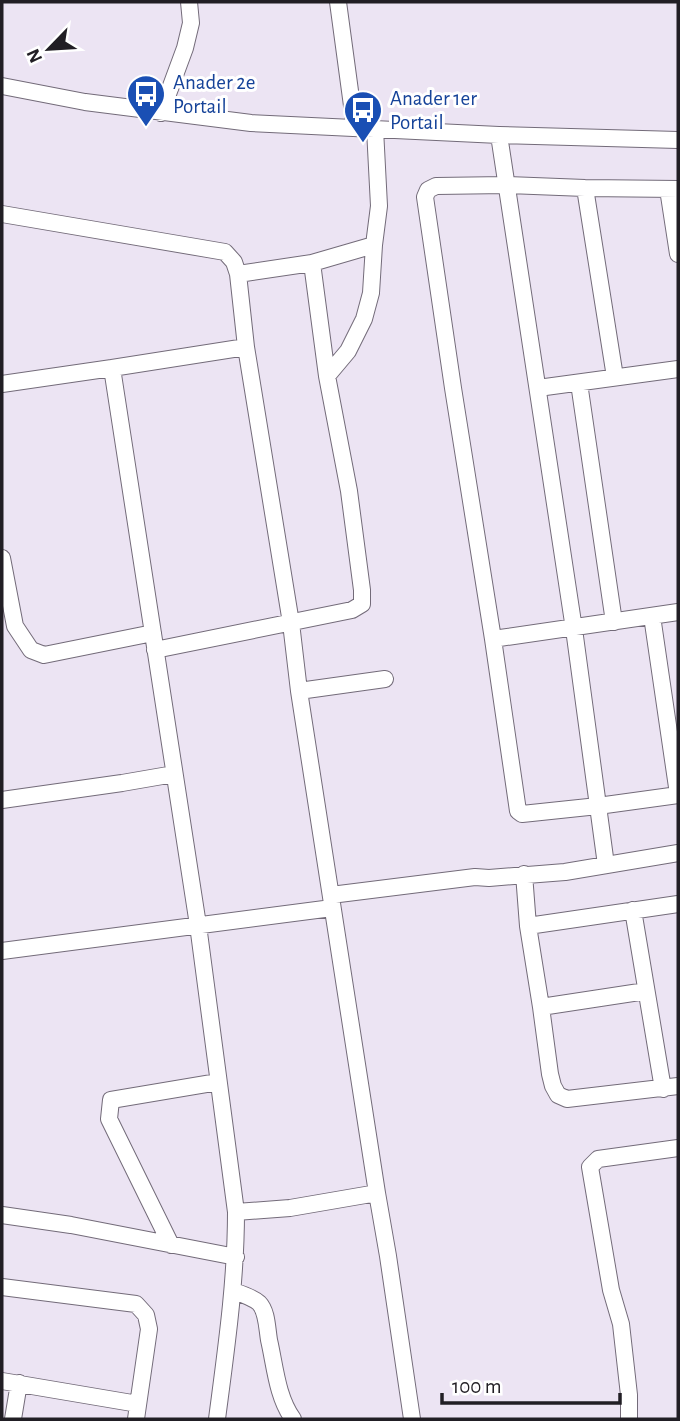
<svg xmlns="http://www.w3.org/2000/svg" width="680" height="1421" font-family="'Alegreya Sans',sans-serif">
<style>
.lines{fill:none;stroke-linecap:round;stroke-linejoin:round}
.minor-casing{stroke:#736b79;stroke-width:18}
.minor{stroke:#fff;stroke-width:16}
.labels{text-anchor:middle;dominant-baseline:central;stroke-width:6;stroke-linejoin:round;paint-order:stroke}
.transit-label{font-size:21px;fill:#164399;stroke:#fff;text-anchor:start}
</style>
<rect width="100%" height="100%" fill="#ece4f3"/>
<g class="lines">
<defs>
<path id="minor" d="M338,2l17,126
M2,86l83,16 166,21 248,12 179,5
M161,113l24,-65 6,-25 -2,-21
M499,135l75,494 32,236
M585,188l30,189
M668,189l10,65
M678,189l-93,-1 -79,-3 -70,1 -8,4 -3,7 28,191 40,251 25,172 4,3 76,-8 80,-11
M2,214l223,38 9,10 4,12 8,73 45,276 8,68 78,502 -87,15 -54,4
M238,274l74,-11 62,-18
M112,368l86,557 38,287c0,70 -10,138 -19,207
M327,376l21,-25 16,-32 7,-26 3,-48 5,-39 -4,-77
M579,383l35,239
M2,384l110,-16 134,-21
M538,388l140,-19
M2,558l13,68 16,24 13,5 109,-22
M652,616l26,178
M493,639l185,-27
M155,650l197,-40 10,-6v-14l-13,-99 -22,-115 -15,-113
M299,691l86,-12
M2,800l120,-17 52,-9
M524,874l4,52 13,81 9,67 3,12 5,9 9,4 111,-13
M331,895l144,-18 14,1 76,-6 113,-19
M633,910l30,179
M528,926l150,-22
M2,951l330,-43
M541,1007l105,-16
M377,1193l11,63 24,163
M2,1215l69,10 165,32
M171,1245l-62,-126 2,-19 107,-18
M2,1287l134,17 10,11 3,14 -13,90
M233,1291c9,3 19,6 26,12 8,8 8,25 10,37 6,26 8,57 24,79
M2,1381l136,23
M13,1419l6,-36
M629,1419v-24l-8,-71 -10,-34 -21,-123 8,-8 80,-11"/>
</defs>
<!-- minor casing -->
<use href="#minor" class="minor-casing"/>
<!-- minor -->
<use href="#minor" class="minor"/>
</g>
<!-- icons -->
<defs>
<symbol id="bus-pin" viewBox="-11 -11 22 30"><path d="M0 17L-7.5 6A9.5 9.5 0 1 1 7.5 6Z" fill="#1a4fb4" stroke="#fff"/><path d="M-5-6H5V4H4V6H2V4H-2V6H-4V4H-5ZM-3.5-4V0h7V-4ZM-3.5 1.2v1.5H-2V1.2ZM2 1.2v1.5H3.5V1.2Z" fill="#fff"/></symbol>
</defs>
<g fill-rule="evenodd">
<use href="#bus-pin" x="124" y="72" width="44" height="60"/>
<use href="#bus-pin" x="341" y="88" width="44" height="60"/>
</g>
<g class="labels">
<!-- transit labels -->
<g class="transit-label">
<text x="173" y="82">Anader 2e<tspan x="173" dy="24">Portail</tspan></text>
<text x="390" y="98">Anader 1er<tspan x="390" dy="24">Portail</tspan></text>
</g>
</g>
<!-- border -->
<rect width="680" height="1421" fill="none" stroke="#211e24" stroke-width="7"/>
<!-- north arrow -->
<g transform="translate(49 49) rotate(245)" stroke="#ffffff" stroke-width="5" paint-order="stroke">
<path d="M0-5L12 26L0 18L-12 26Z" fill="#211e24"/>
<text y="-10" font-size="19" font-weight="bold" text-anchor="middle" fill="#211e24">N</text>
</g>
<!-- scale -->
<path d="M442 1393v10h178v-10" fill="none" stroke="#211e24" stroke-width="3.5"/>
<text x="452" y="1393" font-size="21" fill="#211e24" stroke="#ffffff" stroke-width="5" paint-order="stroke">100 m</text>
</svg>
